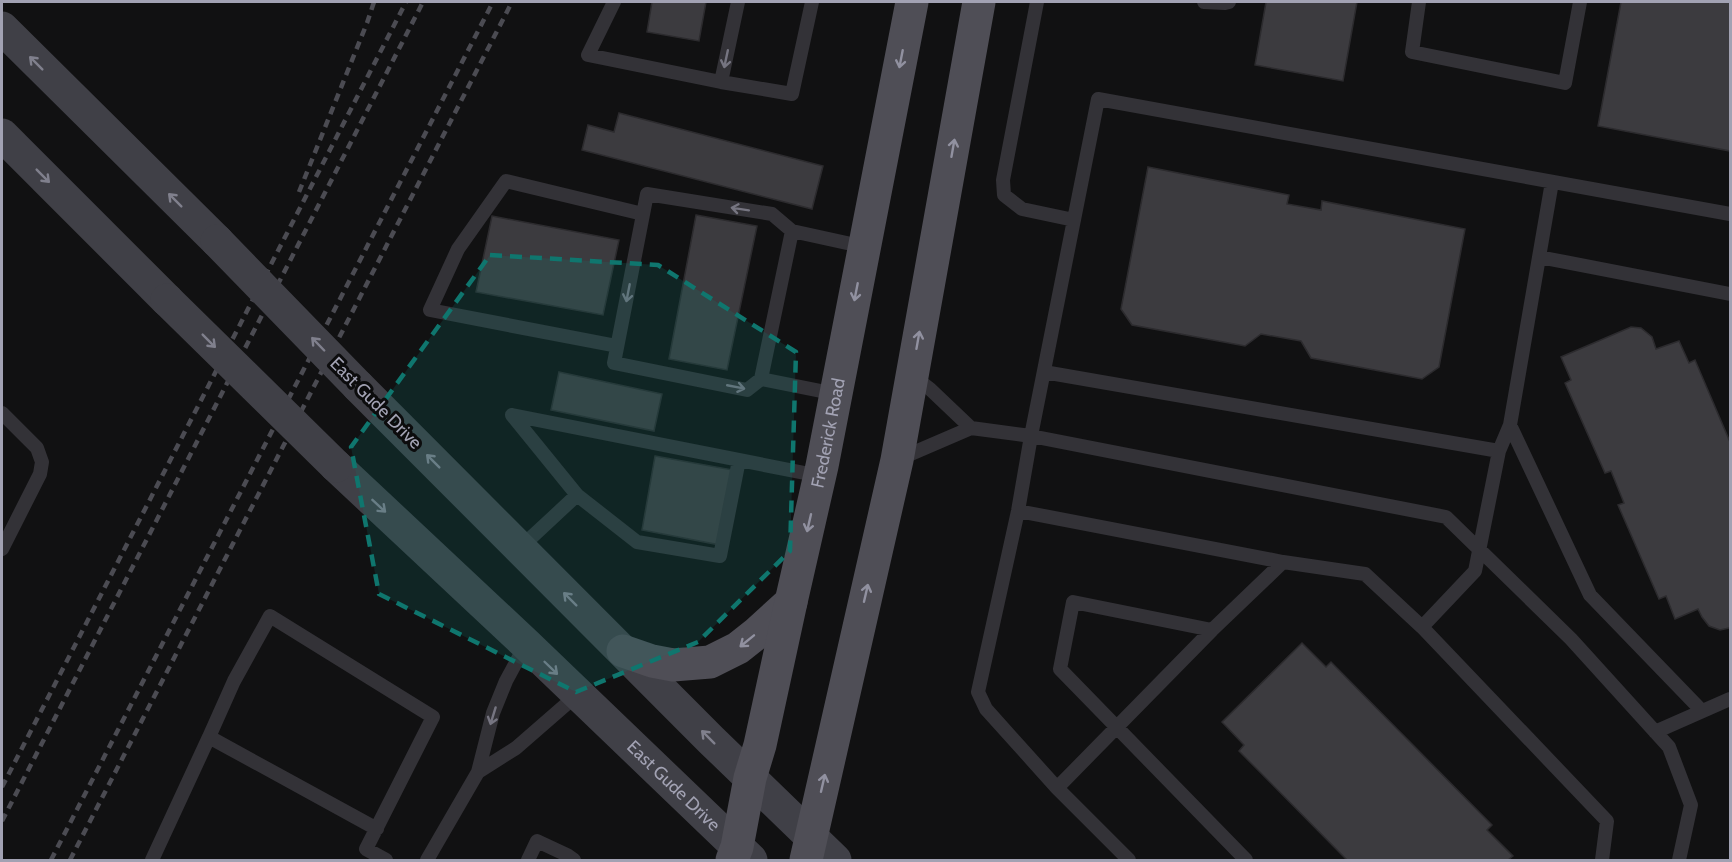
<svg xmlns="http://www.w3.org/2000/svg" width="1732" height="862" font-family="Cabin,sans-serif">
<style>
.building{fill:#3c3b3f;stroke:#2c2b2e;stroke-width:1.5}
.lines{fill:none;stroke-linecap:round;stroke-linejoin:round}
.service{stroke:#333237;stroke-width:14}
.secondary{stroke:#404047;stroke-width:33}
.primary{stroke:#4f4e56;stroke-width:33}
.rail{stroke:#4b4b52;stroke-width:4.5;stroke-dasharray:8 6;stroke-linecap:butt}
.secondary-bridge{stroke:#404047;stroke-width:33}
.oneway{stroke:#767581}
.oneway2{stroke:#9191a0}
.oneway3{stroke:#80808d}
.marked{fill:#0f766e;fill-opacity:0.2;stroke:#0f766e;stroke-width:4.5;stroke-dasharray:12 8;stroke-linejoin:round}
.labels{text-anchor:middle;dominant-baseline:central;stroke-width:6;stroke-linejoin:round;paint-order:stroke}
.street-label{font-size:18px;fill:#a2a2b3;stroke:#0c0c0d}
</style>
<rect width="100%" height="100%" fill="#111112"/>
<!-- building -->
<path class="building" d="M652,2h54l-7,39 -52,-9z
M1266,2h91l-14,79 -88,-16z
M1621,2h109v149l-132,-25z
M619,113l204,53 -11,43 -230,-59 6,-25 26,7z
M1148,167l141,28 -2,9 34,6 1,-9 143,28 -26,138 -17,12 -111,-21 -10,-17 -40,-7 -16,12 -113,-21 -11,-16z
M696,215l61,11 -30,144 -58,-11z
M492,216l127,24 -16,75 -127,-23z
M1631,327l10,1 11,9 4,12 23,-8 10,22 6,-3 35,82v186h-1l-9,2 -11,-4 -7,-9 -4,-8 -23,10 -9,-23 -7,3 -41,-94 6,-2 -13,-32 -6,2 -40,-90 6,-3 -10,-23z
M559,372l103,22 -8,37 -103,-21z
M655,456l78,14 -13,75 -78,-15z
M1302,643l24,24 5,-5 161,163 -5,5 26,26 -5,4h-161l-108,-109 5,-6 -22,-23z"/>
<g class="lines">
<!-- service -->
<path class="service" d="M614,2l-26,53 133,27
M738,2l-17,80 71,12 20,-92
M1037,2l-34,178 1,15 18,14 52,11
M1204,2l21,1 4,-1
M1419,2l-7,50 153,31 15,-81
M1539,257l191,37
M617,346l-187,-36 28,-61 48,-68 137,33
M1044,372l455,79
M913,376l17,13 41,39 60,8 415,81 125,122 98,108 22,58 -12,55
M761,379l-14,11 -133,-27 33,-169 125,20 20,17
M836,394l-75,-15 31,-148 73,16
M2,413l35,35 5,14 -2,12 -38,75
M512,415l308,61
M512,415l65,80 -57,53
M1510,425l80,170 112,116
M899,459l72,-31
M577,495l60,47 83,14 19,-96
M1018,511l265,51
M1422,627l53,-56 24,-120 11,-26 42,-243
M1212,630l-139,-28 -13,67 186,191
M1655,732l75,-33
M209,737l25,-56 36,-65 163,101 -67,132 20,11
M478,772l38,-24 62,-54
M1057,788l-71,-79 -8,-17 40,-181 13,-75 67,-337 632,115
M152,860l57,-123 168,92
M427,860l51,-88 15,-59 13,-32 20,-37
M528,860l9,-19 30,14 7,5
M1129,860l-72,-72 155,-158 71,-68 82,12 57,53 185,194 -5,39"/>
<!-- secondary -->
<g class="secondary">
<path d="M2,28l215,213"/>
<path d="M2,135l165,165"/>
<path d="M358,386l353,354 124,120"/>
<path id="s1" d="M336,466l190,178 225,216"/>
</g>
<!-- primary -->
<g class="primary">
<path d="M623,651l29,10 21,4 37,-3 28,-14 19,-15 34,-31"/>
<path id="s2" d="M732,860l5,-13 13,-69 10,-33 31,-143 31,-136 90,-464"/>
<path d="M806,860l91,-400 82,-458"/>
</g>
<!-- rail -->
<path class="rail" d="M299,192l68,-169 7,-21
M2,787l404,-785
M2,821l421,-819
M51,860l442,-858
M70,860l442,-858"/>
<!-- secondary-bridge -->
<path class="secondary-bridge" d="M217,241l141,145
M167,300l169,166"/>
</g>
<!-- one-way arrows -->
<defs><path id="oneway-shaft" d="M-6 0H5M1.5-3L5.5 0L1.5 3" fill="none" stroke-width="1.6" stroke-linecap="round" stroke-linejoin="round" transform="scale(1.5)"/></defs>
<g class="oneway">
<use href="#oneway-shaft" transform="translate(726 59) rotate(102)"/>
<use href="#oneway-shaft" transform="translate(740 209) rotate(-171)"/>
<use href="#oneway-shaft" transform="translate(628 293) rotate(101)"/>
<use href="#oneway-shaft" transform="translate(736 387) rotate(11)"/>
<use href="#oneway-shaft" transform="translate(493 716) rotate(107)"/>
</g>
<g class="oneway2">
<use href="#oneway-shaft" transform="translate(901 59) rotate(101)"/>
<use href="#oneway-shaft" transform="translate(953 148) rotate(-80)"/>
<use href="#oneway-shaft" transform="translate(856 292) rotate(101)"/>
<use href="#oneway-shaft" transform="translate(918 340) rotate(-80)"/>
<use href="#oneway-shaft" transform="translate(809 523) rotate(103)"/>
<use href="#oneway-shaft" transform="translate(866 593) rotate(-77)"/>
<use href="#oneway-shaft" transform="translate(747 641) rotate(141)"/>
<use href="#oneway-shaft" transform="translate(823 783) rotate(-77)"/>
</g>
<g class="oneway3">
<use href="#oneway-shaft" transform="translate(36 63) rotate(-135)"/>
<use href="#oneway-shaft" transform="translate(43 176) rotate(45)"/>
<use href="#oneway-shaft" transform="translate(175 200) rotate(-135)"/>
<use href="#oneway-shaft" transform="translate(209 341) rotate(45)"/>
<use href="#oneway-shaft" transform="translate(318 344) rotate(-134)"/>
<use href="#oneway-shaft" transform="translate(433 461) rotate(-135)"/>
<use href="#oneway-shaft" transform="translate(379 506) rotate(43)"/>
<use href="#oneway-shaft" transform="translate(570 599) rotate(-135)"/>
<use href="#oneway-shaft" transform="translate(551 668) rotate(44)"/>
<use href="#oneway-shaft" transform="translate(708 737) rotate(-135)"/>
</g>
<!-- marked area -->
<path class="marked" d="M490,255l168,10 138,87 -6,199 -92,91 -122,50 -197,-98 -28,-147z"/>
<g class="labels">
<!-- street labels -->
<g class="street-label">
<text transform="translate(376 403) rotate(45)">East Gude Drive</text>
<text stroke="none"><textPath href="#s2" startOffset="438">Frederick Road</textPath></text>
<text stroke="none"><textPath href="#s1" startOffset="465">East Gude Drive</textPath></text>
</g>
</g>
<!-- border -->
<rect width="1732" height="862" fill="none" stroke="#a2a2b3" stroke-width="6"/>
</svg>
